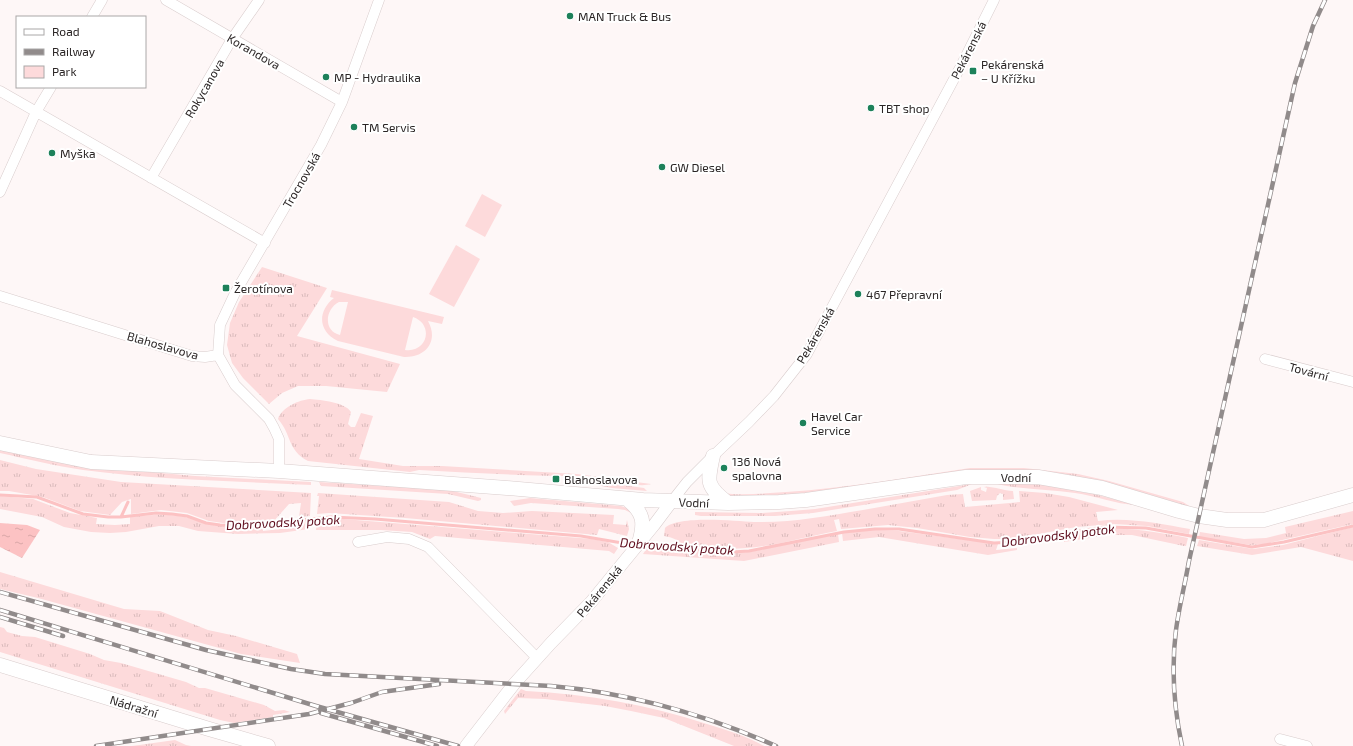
<svg xmlns="http://www.w3.org/2000/svg" width="1353" height="746" font-family="'Exo 2',sans-serif">
<style>
.grass{fill:url(#grass-tufts)}
.park{fill:#fddadb;fill-rule:evenodd}
.water{fill:url(#water-ripples)}
.lines{fill:none;stroke-linecap:round;stroke-linejoin:round}
.stream{stroke:#fcc2c3;stroke-width:3}
.minor-casing{stroke:#d9cdcd;stroke-width:11}
.tertiary-casing{stroke:#d9cdcd;stroke-width:13}
.secondary-casing{stroke:#d9cdcd;stroke-width:15}
.minor{stroke:#fff;stroke-width:10}
.tertiary{stroke:#fff;stroke-width:12}
.secondary{stroke:#fff;stroke-width:14}
.rail-casing{stroke:#918b8b;stroke-width:4.5}
.rail{stroke:#fff;stroke-width:3;stroke-dasharray:9;stroke-linecap:butt}
.poi-dot{fill:#1d815a;stroke:#fff;stroke-width:1.5}
.labels{text-anchor:middle;dominant-baseline:central;stroke-width:4;stroke-linejoin:round;paint-order:stroke}
.poi-label{font-size:12px;fill:#2b2626;stroke:#fff;text-anchor:start}
.street-label{font-size:12px;fill:#2b2626;stroke:#fff}
.water-label{font-size:13px;font-style:italic;fill:#5f0d1d;stroke:#fff}
</style>
<defs>
<pattern id="grass-tufts" width="24" height="20" patternUnits="userSpaceOnUse"><rect width="24" height="20" fill="#fddadb"/><path d="M3 7l-1-3M5 7V3M7 7l1-3M15 17l-1-3M17 17v-4M19 17l1-3" fill="none" stroke="#d9bbbc"/></pattern>
<pattern id="water-ripples" width="26" height="14" patternUnits="userSpaceOnUse"><rect width="26" height="14" fill="#fcc2c3"/><path d="M2 4q2-2 4 0t4 0M15 11q2-2 4 0t4 0" fill="none" stroke="#d8a7a7"/></pattern>
</defs>
<rect width="100%" height="100%" fill="#fef7f7"/>
<!-- grass -->
<path class="grass" d="M262,267l65,21 -30,48 103,28 -13,28 -61,-6h-28l-16,7 -13,11 -26,-26 -11,-15 -5,-18 3,-22 9,-21z
M310,399c11,1 35,3 41,13l-3,12 3,3h4l6,-14 12,3 -14,43 44,7h39l135,8 74,10c-16,5 -49,-8 -67,-8 -55,0 -110,-3 -165,-6l-9,2 -102,-11c-21,-11 -16,-26 -30,-42 4,-12 21,-19 32,-20z
M0,449l116,20 79,7 116,6v3c-76,-4 -153,-5 -228,-15 -28,-4 -55,-11 -83,-17z
M0,460l36,9 85,13 190,11 -1,23 -11,1 2,-14 -12,1 -16,18 -43,2 -21,-3 -22,-8 -26,-3 -30,4v-15l-9,3 -12,13 -30,-4 -37,-14 -11,-2 -23,-4h-9z
M970,468h54l54,6 31,7 74,21 11,7 -143,-35 -289,23h-31l-9,-4c21,3 43,0 64,-1 62,-4 123,-15 184,-24z
M586,480l58,8 3,3 -35,-3 -26,-5z
M319,482l130,8 32,8v2l-3,1 -30,-7 -127,-8z
M993,483l52,2 53,10 38,10c-21,-1 -40,-9 -61,-12 -27,-4 -56,-3 -82,-10z
M972,484l-15,6 -144,23 -38,3h-74l-6,-1v-3l66,1 30,-2 24,-2z
M981,487v3l5,2 1,-4 -3,-1c9,-1 19,4 29,4l1,8 -11,1v-6l-3,-1 -3,3 -1,4 -24,1 -2,-10z
M1019,491l26,2 24,4 49,13 -22,2 2,9c31,-4 62,3 92,8l-1,5 -42,-8 -33,-2 -38,3 -64,12h-18l-24,-2 -53,-9 -29,-3 -47,4 -2,-10 -5,1 3,11c-30,5 -60,15 -91,17 -20,2 -40,-1 -61,-2 -8,-6 -10,-8 -21,-10l1,-8c13,-13 70,-7 89,-6 37,1 73,-6 109,-12 28,-5 56,-10 84,-15l16,-1 2,13 55,-5z
M318,493l131,9 29,9 25,2 29,-2 82,4 -1,9 13,1 1,-5 2,9 -2,7 -28,-7 -2,6 -192,-17 -76,-5 -12,1 2,-18h-2z
M0,496l33,3 37,14 27,5 -1,6 19,1 15,-1v-7c18,-2 36,-4 55,0 12,3 23,8 35,9 14,2 29,0 43,-1v6l34,-4 1,-6 12,-1 -1,9 -29,4 -42,1 -40,-3 -19,-5h-20l-33,6 -16,1 -19,-1 -27,-5 -22,-10 -42,-8z
M530,498l91,8 9,3 3,5 -8,-4 -7,-1 -87,-6 -17,3 -4,-5z
M1353,511v13l-88,20 -14,1 -52,-8 1,-5 44,7 22,-1 20,-5 -1,-6z
M331,518l261,21 16,3 10,6 -4,6 -5,-3 -174,-15 -5,3 -18,-7 -31,-2h-65l1,-10z
M1353,527v34l-52,-14 -49,8 -55,-9 2,-6 54,9 30,-4z
M1101,528c31,0 57,4 87,10l-2,8h-2l-52,-11h-24l-44,7v-8z
M875,530l24,1 99,13 -2,6 21,-2v2l-29,5 -109,-18 -36,4 -1,-8z
M838,534l1,8 -95,19 -101,-7 4,-6h9l65,5 28,-1z
M0,572l124,37 36,2 48,19 28,6 61,18 3,9 -59,-9 -203,-56 -38,-9z
M0,627l4,1 3,4 15,4 13,1 55,17 14,6 17,3 65,19 13,6h6l59,17 11,6 9,-1 6,2 -17,3v2l-39,6 -14,-3 -220,-68z
M521,689l5,2c62,3 123,14 181,33 19,6 40,12 57,22h-30l-70,-28 -33,-7 -26,-5 -60,-7 -27,-1 -13,16 -1,-3z
M175,740l11,5 5,1h-59z"/>
<!-- park -->
<path class="park" d="M482,194l20,11 -17,32 -20,-11z
M456,245l24,14 -26,48 -25,-13z
M332,290l112,27 -2,7 -14,-3c11,20 -2,37 -24,36l-66,-16c-20,-9 -21,-30 -4,-43l-4,-1zM339,302h9l-8,33c-17,-4 -15,-26 -1,-33zM413,317c21,7 15,36 -8,33z"/>
<!-- water -->
<path class="water" d="M0,523l27,2 13,5 -18,28 -22,-11z"/>
<g class="lines">
<!-- stream -->
<path class="stream" d="M0,495l37,2 46,17 25,3h13l35,-4 16,1 15,2 19,7 14,2 19,1 92,-9 44,2 206,17 53,9
M121,517l7,-15
M642,546l90,6 17,-1 95,-19 31,-3h24l95,14 19,-1 91,-15 42,1 106,19 32,-5 69,-16"/>
<defs>
<path id="minor" d="M166,0l176,102
M92,17l10,-17
M0,91l265,152
M151,178l81,-139 27,-39
M0,192l36,-80 15,-25
M0,296l192,60 13,1 13,-2
M1265,359l88,23
M279,471v-32l-5,-11 -5,-9 -34,-34 -17,-30 2,-30 15,-32 86,-148 21,-43 37,-102
M672,501l15,-19 26,-26 36,-34 25,-26 33,-42 155,-290 32,-64
M358,542l29,-5 22,2 19,8 109,111
M1280,739l27,7"/>
<path id="tertiary" d="M466,746l48,-62 37,-41 40,-41 63,-77 18,-24"/>
<path id="secondary" d="M0,443l91,19 188,9 228,17 136,12 85,3 51,-1 27,-2 160,-23h72l64,11 77,23 20,5 28,4h37l89,-25
M713,456c-6,26 -7,30 15,47
M627,499c17,14 18,23 12,44
M0,665l209,64 59,17"/>
</defs>
<!-- minor casing -->
<use href="#minor" class="minor-casing"/>
<!-- tertiary casing -->
<use href="#tertiary" class="tertiary-casing"/>
<!-- secondary casing -->
<use href="#secondary" class="secondary-casing"/>
<!-- minor -->
<use href="#minor" class="minor"/>
<!-- tertiary -->
<use href="#tertiary" class="tertiary"/>
<!-- secondary -->
<use href="#secondary" class="secondary"/>
<defs>
<path id="rail" d="M0,592l206,58 85,19 34,5 226,12c79,7 153,28 225,60
M0,610l316,96 142,40
M0,617l63,19
M321,713l116,33
M96,746l213,-32 42,-11 31,-11 57,-8
M1182,746c-8,-38 -11,-77 -6,-116 3,-23 9,-46 13,-69l106,-478 18,-57 12,-26"/>
</defs>
<!-- rail casing -->
<use href="#rail" class="rail-casing"/>
<!-- rail -->
<use href="#rail" class="rail"/>
</g>
<!-- markers -->
<g class="poi-dot">
<circle cx="570" cy="16" r="4"/>
<rect x="969" y="67" width="8" height="8" rx="2"/>
<circle cx="326" cy="77" r="4"/>
<circle cx="871" cy="108" r="4"/>
<circle cx="354" cy="127" r="4"/>
<circle cx="52" cy="153" r="4"/>
<circle cx="662" cy="167" r="4"/>
<rect x="222" y="284" width="8" height="8" rx="2"/>
<circle cx="858" cy="294" r="4"/>
<circle cx="803" cy="423" r="4"/>
<circle cx="724" cy="468" r="4"/>
<rect x="552" y="475" width="8" height="8" rx="2"/>
</g>
<g class="labels">
<!-- poi labels -->
<g class="poi-label">
<text x="578" y="16">MAN Truck &amp; Bus</text>
<text x="981" y="64">Pekárenská<tspan x="981" dy="14">– U Křížku</tspan></text>
<text x="334" y="77">MP - Hydraulika</text>
<text x="879" y="108">TBT shop</text>
<text x="362" y="127">TM Servis</text>
<text x="60" y="153">Myška</text>
<text x="670" y="167">GW Diesel</text>
<text x="234" y="288">Žerotínova</text>
<text x="866" y="294">467 Přepravní</text>
<text x="811" y="416">Havel Car<tspan x="811" dy="14">Service</tspan></text>
<text x="732" y="461">136 Nová<tspan x="732" dy="14">spalovna</tspan></text>
<text x="564" y="479">Blahoslavova</text>
</g>
<!-- street labels -->
<g class="street-label">
<text transform="translate(968 50) rotate(-63)">Pekárenská</text>
<text transform="translate(254 51) rotate(30)">Korandova</text>
<text transform="translate(204 88) rotate(-60)">Rokycanova</text>
<text transform="translate(301 180) rotate(-60)">Trocnovská</text>
<text transform="translate(815 335) rotate(-60)">Pekárenská</text>
<text transform="translate(163 345) rotate(16)">Blahoslavova</text>
<text transform="translate(1309 371) rotate(15)">Tovární</text>
<text x="1016" y="477">Vodní</text>
<text transform="translate(694 502) rotate(2)">Vodní</text>
<text transform="translate(599 591) rotate(-50)">Pekárenská</text>
<text transform="translate(134 706) rotate(17)">Nádražní</text>
</g>
<!-- water labels -->
<g class="water-label">
<text transform="translate(283 522) rotate(-3)">Dobrovodský potok</text>
<text transform="translate(1058 535) rotate(-7)">Dobrovodský potok</text>
<text transform="translate(677 546) rotate(4)">Dobrovodský potok</text>
</g>
</g>
<!-- legend -->
<rect x="16" y="16" width="130" height="72" fill="#ffffff" stroke="#aaa8a8"/>
<rect x="24" y="29" width="20" height="6" fill="#ffffff" stroke="#aaa8a8"/>
<text x="52" y="36" font-size="12" fill="#2b2626">Road</text>
<rect x="24" y="49" width="20" height="6" fill="#918b8b" stroke="#aaa8a8"/>
<text x="52" y="56" font-size="12" fill="#2b2626">Railway</text>
<rect x="24" y="66" width="20" height="12" fill="#fddadb" stroke="#aaa8a8"/>
<text x="52" y="76" font-size="12" fill="#2b2626">Park</text>
</svg>
